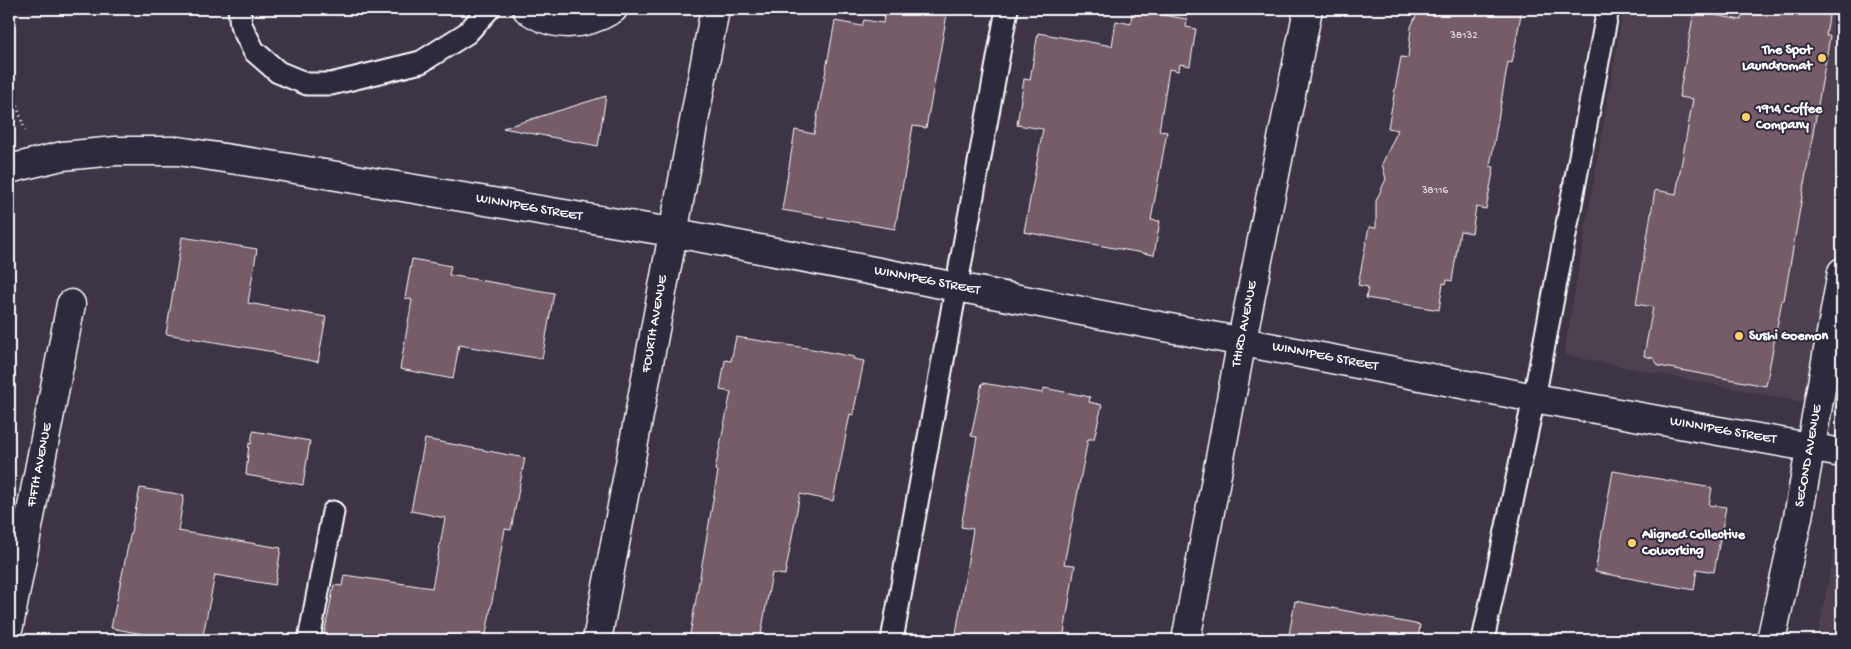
<svg xmlns="http://www.w3.org/2000/svg" width="1851" height="649" font-family="'Gochi Hand',sans-serif">
<style>
.built{fill:#4e404f}
.building{fill:#745b67;stroke:#fff}
.lines{fill:none;stroke-linecap:round;stroke-linejoin:round}
.service-casing{stroke:#fff;stroke-width:25}
.minor-casing{stroke:#fff;stroke-width:31}
.tertiary-casing{stroke:#fff;stroke-width:31}
.path{stroke:#fff;stroke-width:3;stroke-dasharray:1 4;stroke-linecap:butt}
.service{stroke:#2f2a3d;stroke-width:21}
.minor{stroke:#2f2a3d;stroke-width:28}
.tertiary{stroke:#2f2a3d;stroke-width:28}
.poi-dot{fill:#ffd166;stroke:#2f2a3d;stroke-width:2}
.labels{text-anchor:middle;dominant-baseline:central;stroke-width:4;stroke-linejoin:round;paint-order:stroke}
.number-label{font-size:11px;fill:#dcd6d9}
.poi-label{font-size:14px;font-weight:bold;fill:#fff;stroke:#2f2a3d;text-anchor:start}
.street-label{font-size:14px;fill:#fff;stroke:#2f2a3d}
</style>
<rect width="100%" height="100%" fill="#3d3445"/>
<filter id="ink" filterUnits="userSpaceOnUse"><feTurbulence type="fractalNoise" baseFrequency=".02" numOctaves="2"/><feDisplacementMap in="SourceGraphic" scale="10" xChannelSelector="R" yChannelSelector="G"/><feConvolveMatrix kernelMatrix="1 2 1 2 8 2 1 2 1" color-interpolation-filters="sRGB"/></filter>
<g filter="url(#ink)">
<!-- built -->
<path class="built" d="M1623,9h219v401l-278,-55z
M1842,511v129h-25l24,-128z"/>
<!-- building -->
<path class="building" d="M885,9h63l-22,119 -13,-2 -18,103 -113,-19 13,-80 19,4 21,-113 27,5 2,-6 19,3z
M1419,9h103l-10,54 -4,-1 -18,104 4,1 -8,42 -10,-2 -4,26 -12,-2 -8,50 -5,-1 -1,4 -3,-1 -4,27 -73,-12 2,-11 -10,-2 11,-58 7,1v-27l10,-22 -4,-15 16,-34 -10,-2 13,-71 7,1 3,-31z
M1743,9h87l-4,27h4l-46,264h-2l-16,86 -107,-20 -6,-8 -9,-2 9,-49 -17,-3 19,-114 21,4 17,-95 -14,-2 15,-86 47,9z
M1132,10l55,9 -1,8 10,2 -6,37 -10,-2 -1,7 -10,-2 -10,62 8,1 -16,88 9,1 -6,34 -130,-23 19,-103 -26,-4 7,-46 6,1 8,-47 74,13 4,-25 15,3z
M606,96l-8,50 -95,-18z
M182,237l75,12 -9,54 78,14 -8,45 -44,-8v-2l-108,-18z
M412,259l39,7 -2,9 105,18 -12,66 -83,-14 -6,34 -53,-10 12,-69 -7,-2z
M736,337l76,12 42,8 -1,2 11,2 -11,54 -3,-1 -17,87 -33,-7 -15,81 -13,-2 -12,67h-71l29,-169 -3,-1 16,-78 -11,-2 5,-30 6,1z
M982,383l61,10 1,-5 46,9 -1,5 13,3 -8,34h-6l-24,125 11,1 -12,75h-108l18,-111 -12,-2 16,-90 -6,-1z
M253,431l57,10 -7,44 -57,-10 3,-32 2,1z
M425,439l100,19 -14,72 -6,-1 -20,111h-162l11,-55 8,1 2,-11 88,13 13,-70 -34,-7z
M1613,471l99,17 -3,17 17,2 -12,65 -17,-3 -3,21 -99,-18z
M140,488l44,7 -6,36 103,17 -6,37 -60,-10 -13,65h-28l-63,-12z
M1295,601l125,24 -2,15h-130z"/>
<g class="lines">
<defs>
<path id="service" d="M239,9l2,16 13,26 24,21 29,12h24l90,-22 46,-29 22,-24
M309,640l24,-128
M892,640l115,-631
M1483,640l51,-242 74,-389"/>
<path id="minor" d="M9,169l53,-13 54,-5h62l105,16 388,65 863,166 308,55
M9,626l62,-322
M597,640l118,-631
M1186,640l56,-300 66,-331"/>
<path id="tertiary" d="M527,9c28,20 58,17 86,0
M1771,640l27,-123 44,-245"/>
</defs>
<!-- service casing -->
<use href="#service" class="service-casing"/>
<!-- minor casing -->
<use href="#minor" class="minor-casing"/>
<!-- tertiary casing -->
<use href="#tertiary" class="tertiary-casing"/>
<!-- path -->
<path class="path" d="M9,88l4,5 12,38"/>
<!-- service -->
<use href="#service" class="service"/>
<!-- minor -->
<use href="#minor" class="minor"/>
<!-- tertiary -->
<use href="#tertiary" class="tertiary"/>
</g>
</g>
<!-- markers -->
<g class="poi-dot">
<circle cx="1822" cy="58" r="5"/>
<circle cx="1746" cy="117" r="5"/>
<circle cx="1739" cy="336" r="5"/>
<circle cx="1632" cy="543" r="5"/>
</g>
<g class="labels">
<!-- number labels -->
<g class="number-label">
<text x="1464" y="36">38132</text>
<text x="1435" y="191">38116</text>
</g>
<!-- poi labels -->
<g class="poi-label">
<text x="1812" y="50" text-anchor="end">The Spot<tspan x="1812" dy="16">Laundromat</tspan></text>
<text x="1756" y="109">1914 Coffee<tspan x="1756" dy="16">Company</tspan></text>
<text x="1749" y="336">Sushi Goemon</text>
<text x="1642" y="535">Aligned Collective<tspan x="1642" dy="16">Coworking</tspan></text>
</g>
<!-- street labels -->
<g class="street-label">
<text transform="translate(529 208) rotate(10)">WINNIPEG STREET</text>
<text transform="translate(927 281) rotate(11)">WINNIPEG STREET</text>
<text transform="translate(655 324) rotate(-80)">FOURTH AVENUE</text>
<text transform="translate(1245 324) rotate(-79)">THIRD AVENUE</text>
<text transform="translate(1325 357) rotate(11)">WINNIPEG STREET</text>
<text transform="translate(1723 431) rotate(10)">WINNIPEG STREET</text>
<text transform="translate(1809 456) rotate(-80)">SECOND AVENUE</text>
<text transform="translate(40 465) rotate(-79)">FIFTH AVENUE</text>
</g>
</g>
<!-- margin -->
<rect width="1851" height="649" fill="none" stroke="#2f2a3d" stroke-width="30"/>
<rect x="15" y="15" width="1821" height="619" fill="none" stroke="#fff" stroke-width="2" filter="url(#ink)"/>
</svg>
